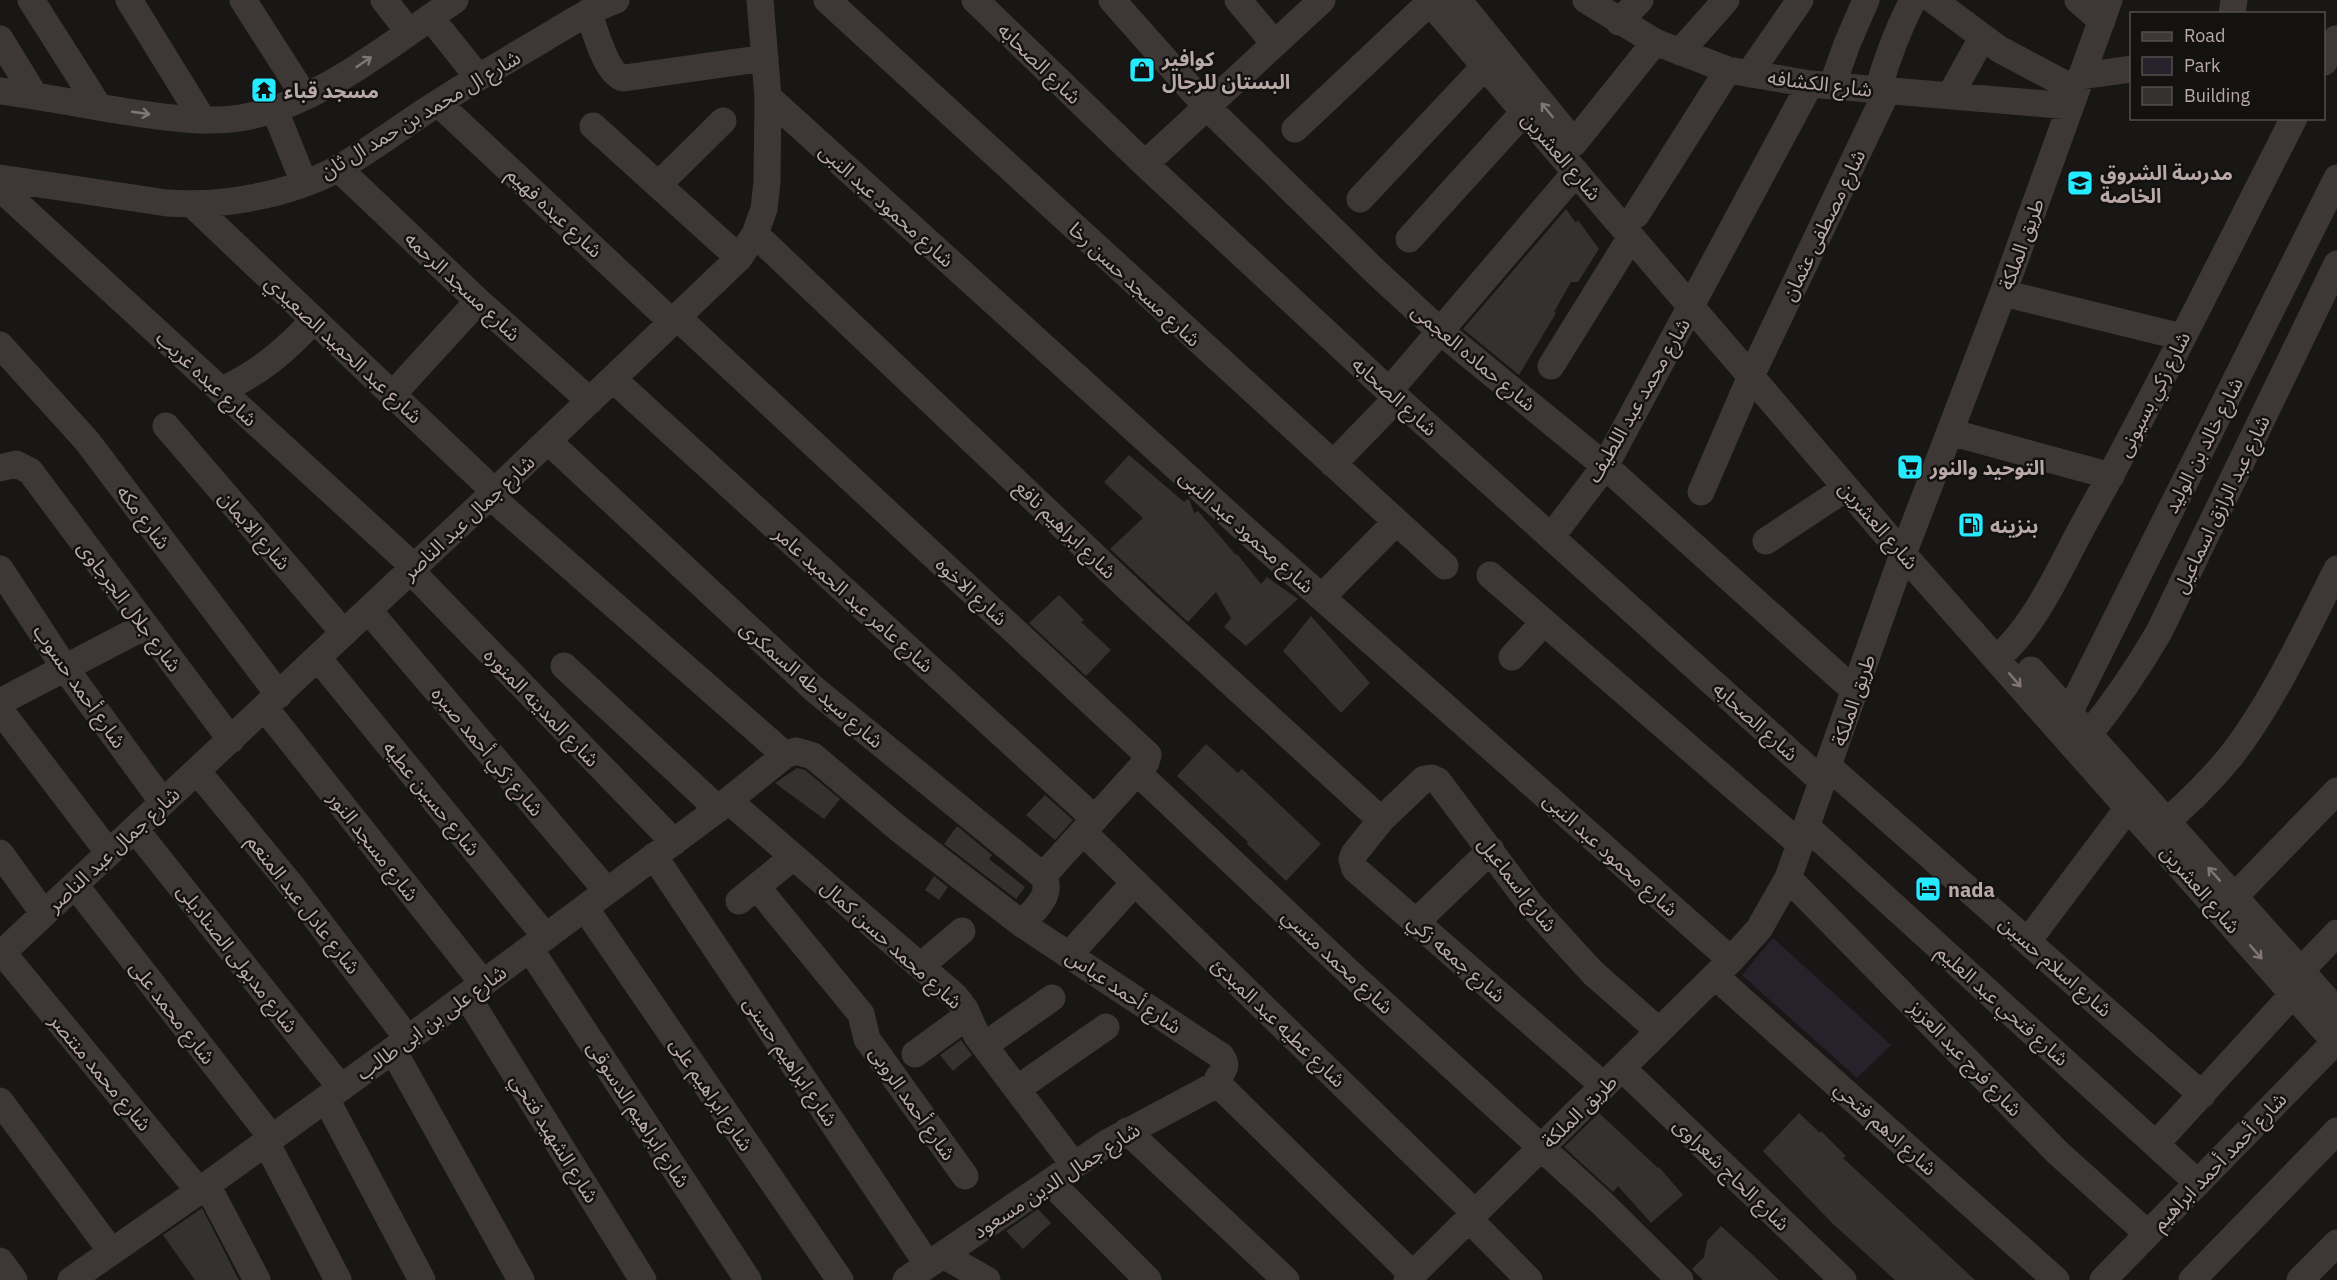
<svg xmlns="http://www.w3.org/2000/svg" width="2337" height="1280" font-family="'IBM Plex Sans','Noto Sans Arabic',sans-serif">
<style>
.green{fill:#27212b}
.building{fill:#343231}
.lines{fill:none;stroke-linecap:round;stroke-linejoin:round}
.minor{stroke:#3d3836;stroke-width:27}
.oneway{stroke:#817674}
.labels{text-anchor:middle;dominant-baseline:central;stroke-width:5;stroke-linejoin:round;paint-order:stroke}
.poi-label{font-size:20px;font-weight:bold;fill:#b9a9a7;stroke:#131211;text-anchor:start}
.street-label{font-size:20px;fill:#b9a9a7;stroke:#131211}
</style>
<rect width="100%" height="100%" fill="#181716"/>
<!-- green -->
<path class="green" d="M1773,938l118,107 -34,33 -115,-103z"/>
<!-- building -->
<path class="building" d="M1566,209l10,14 2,-3 21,29 -21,33h-7l-17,30 2,1 -37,62 -56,-46z
M1129,455l55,47 4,-3 2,2 4,12 4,-2 38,44 1,-1 24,30 6,-7 31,22 -52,47 -22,-19 7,-9 -15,-26 -28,30 -78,-73 33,-31 -39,-36z
M1059,595l25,25 -3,2 30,28 -25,26 -57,-53z
M1311,616l59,67 -29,30 -58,-62z
M1206,744l32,29 4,-4 79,75 -35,37 -39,-37 1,-2 -71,-66z
M797,768l8,2 35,29 -16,20 -49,-36z
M1045,795l28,25 -18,20 -29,-25z
M957,826l35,29 -3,4 36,28 -9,12 -72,-55z
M934,876l14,11 -9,13 -14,-10z
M961,1040l11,15 -19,16 -13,-16z
M1599,1113l59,55 1,-1 24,28 -32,28 -33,-37 -5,6 -49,-45z
M1799,1113l21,20 1,-2 25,25 -3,2 132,122h-80l-63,-57 -69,-72z
M202,1208l37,72h-44l-32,-45z
M1038,1209l13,14 -28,26 -17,-18z
M1721,1226l32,29 26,25h-76l-11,-11 12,-12 3,-16z"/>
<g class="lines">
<!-- minor -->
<path class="minor" d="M31,0l68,107
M129,0l74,120
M243,0l62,97
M384,0l25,32
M827,0l618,566
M975,0l170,164 244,227 434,391
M1112,0l95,107 170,166 63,58 165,135 251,226
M1238,0l37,44
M1428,0l475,554 434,490
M1458,0l114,140
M1586,0l69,42 73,28 82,14 260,22
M1933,0l66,49 77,41
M2078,0l24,21
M588,12c7,17 18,63 36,66l141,-20
M2232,14l2,-14
M430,17l48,60
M1619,22l21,-22
M0,39l35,57
M1680,52l46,-52
M2324,62l12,-23
M1749,74l51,-74
M2081,76l51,-7
M1832,86l15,-42 19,-44
M1878,90c9,-32 20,-61 35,-90
M0,91c45,6 90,15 135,22 34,5 71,10 105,5 78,-13 152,-75 215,-118
M1950,96l32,-58
M768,97l481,436 482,427
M438,103l234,219
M274,108l30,75
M593,126l146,132
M1295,129l135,-127
M1574,143l81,-101
M1145,164l177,-164
M338,168l140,133 112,100
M0,178l167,25c55,4 123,-8 172,-35 30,-17 59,-39 88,-58 37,-24 75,-47 113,-69 25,-15 49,-31 76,-41
M658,185l65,-64
M0,188l414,379
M1360,199l125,-133
M193,205l302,287
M1636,215l92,-145
M755,234l392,372 234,214
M1409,239l115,-127
M2003,293l179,44
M677,317l471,438 -2,7 -103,114
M0,345l87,96 192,254
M1551,366l80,-129
M613,379l482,440
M221,391c40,-20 62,-38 92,-70
M1389,391l187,-219
M393,394l85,-93
M166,426l178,207
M1950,432l161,44
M548,441l266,248 229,187c11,19 -9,34 -21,48
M1333,464l64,-66
M0,468l16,-4 14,7 201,269
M1701,492l50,-116 136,-285
M490,496l295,259
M1551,537l54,-71 205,-382
M1766,541l80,-53
M0,569l65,99 97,133
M411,571l263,271
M1490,575l310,269
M1322,597l74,-75
M369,611l238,280
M1512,657l32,-35
M318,658l228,279
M1996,659c40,-33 64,-92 89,-137 73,-132 140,-269 209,-404
M564,666l154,143
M2031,670l306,341
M0,702l145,-76
M265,708l218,275
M0,710l109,143
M2069,713l268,-535
M2089,734c26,-32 49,-66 70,-102l178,-368
M1829,767l373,328
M197,771l94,114 117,154
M1137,772l215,203 250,228 78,77
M729,801l227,196 9,12 12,27 97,129
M1807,827l391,356
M135,829l206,259
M1083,832l392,381
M2153,833c28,-23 55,-49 78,-77 42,-54 75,-126 106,-187
M0,853l44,61
M654,856l274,409
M1788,878l269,274 91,82
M75,885l197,253
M757,887l104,127 6,25 98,137
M2234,897l103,-106
M739,901l54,-44
M585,908l255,372
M1416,922l75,-72
M2028,941l100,-133
M530,949l218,331
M2,952l197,239
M0,955l490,-459 249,-238 16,-24 9,-25 3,-27 1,-85 -8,-97
M1069,955l66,-73
M922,965l40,-34
M1715,976l341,304
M2288,984l49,-51
M467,996l176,284
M985,1045l67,-47
M393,1050l128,230
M915,1054l52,-38
M1622,1068l221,212
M1604,1086l-249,-217 -3,-10 2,-5 27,-34 43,-41 7,-1 7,3 92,123 63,69 66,58
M1017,1089l89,-62
M326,1099l96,181
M0,1101l111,150
M1127,1131l159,149
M266,1142l72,138
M2156,1144l137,-150
M1050,1182l98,98
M207,1185l50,95
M1469,1219l60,61
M943,1255l44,25
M0,1261l14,19
M71,1280l128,-89 209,-152 310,-230 67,-54 11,-4 17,5 86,73 123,95 199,132c7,9 3,14 -3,22l4,10 190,186
M906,1280l201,-137 112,-60
M1407,1280l324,-320 28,-31 29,-51 115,-324 100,-261 106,-293
M2103,1280l232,-238
M2192,1280l145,-149
M2300,1280l37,-37"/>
</g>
<!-- one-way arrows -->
<defs><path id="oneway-shaft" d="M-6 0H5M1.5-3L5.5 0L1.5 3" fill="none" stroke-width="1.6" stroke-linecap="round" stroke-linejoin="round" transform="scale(1.5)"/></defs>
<g class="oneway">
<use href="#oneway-shaft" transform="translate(364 62) rotate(-34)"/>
<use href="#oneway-shaft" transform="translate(1547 110) rotate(-129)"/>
<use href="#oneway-shaft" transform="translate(141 113) rotate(8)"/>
<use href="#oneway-shaft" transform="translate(2015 680) rotate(49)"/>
<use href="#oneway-shaft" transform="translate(2214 874) rotate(-132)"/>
<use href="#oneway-shaft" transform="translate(2256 952) rotate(49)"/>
</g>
<!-- icons -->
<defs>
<symbol id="shop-square" viewBox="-11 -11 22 22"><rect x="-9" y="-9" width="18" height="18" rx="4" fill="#26eaff" stroke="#131211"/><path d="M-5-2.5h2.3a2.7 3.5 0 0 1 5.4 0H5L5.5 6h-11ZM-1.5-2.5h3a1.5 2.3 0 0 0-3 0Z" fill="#111"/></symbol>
<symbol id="temple-square" viewBox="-11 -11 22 22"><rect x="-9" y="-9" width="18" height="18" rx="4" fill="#26eaff" stroke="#131211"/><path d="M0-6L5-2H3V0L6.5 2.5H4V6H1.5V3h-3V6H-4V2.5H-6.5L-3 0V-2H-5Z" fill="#111"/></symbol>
<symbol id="school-square" viewBox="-11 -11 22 22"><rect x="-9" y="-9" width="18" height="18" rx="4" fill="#26eaff" stroke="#131211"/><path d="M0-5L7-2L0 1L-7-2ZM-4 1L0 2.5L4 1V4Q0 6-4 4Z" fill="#111"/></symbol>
<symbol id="supermarket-square" viewBox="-11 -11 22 22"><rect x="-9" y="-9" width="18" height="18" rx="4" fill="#26eaff" stroke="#131211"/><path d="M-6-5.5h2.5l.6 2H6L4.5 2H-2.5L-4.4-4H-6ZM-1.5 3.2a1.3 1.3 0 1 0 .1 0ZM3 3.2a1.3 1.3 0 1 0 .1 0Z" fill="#111"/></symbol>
<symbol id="fuel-square" viewBox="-11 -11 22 22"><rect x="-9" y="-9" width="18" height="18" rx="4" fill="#26eaff" stroke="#131211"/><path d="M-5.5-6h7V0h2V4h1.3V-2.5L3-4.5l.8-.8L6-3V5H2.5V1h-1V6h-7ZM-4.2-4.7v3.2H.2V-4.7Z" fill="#111"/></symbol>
<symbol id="hotel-square" viewBox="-11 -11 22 22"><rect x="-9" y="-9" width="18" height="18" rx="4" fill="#26eaff" stroke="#131211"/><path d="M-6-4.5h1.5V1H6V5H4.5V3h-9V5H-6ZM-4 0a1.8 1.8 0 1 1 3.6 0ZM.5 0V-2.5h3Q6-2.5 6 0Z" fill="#111"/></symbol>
</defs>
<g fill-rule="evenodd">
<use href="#shop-square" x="1127" y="55" width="30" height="30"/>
<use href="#temple-square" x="249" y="75" width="30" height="30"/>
<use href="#school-square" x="2065" y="168" width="30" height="30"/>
<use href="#supermarket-square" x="1895" y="452" width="30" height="30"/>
<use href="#fuel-square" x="1956" y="510" width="30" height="30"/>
<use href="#hotel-square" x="1913" y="874" width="30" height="30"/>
</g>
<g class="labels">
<!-- poi labels -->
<g class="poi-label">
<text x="1162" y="58">كوافير<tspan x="1162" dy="23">البستان للرجال</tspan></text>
<text x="284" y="90">مسجد قباء</text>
<text x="2100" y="172">مدرسة الشروق<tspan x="2100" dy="23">الخاصة</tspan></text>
<text x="1930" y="467">التوحيد والنور</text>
<text x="1990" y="525">بنزينه</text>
<text x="1948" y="889">nada</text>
</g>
<!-- street labels -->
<g class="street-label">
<text transform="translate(1040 63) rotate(44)">شارع الصحابه</text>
<text transform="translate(1820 83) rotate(7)">شارع الكشافه</text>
<text transform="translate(420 114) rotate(-31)">شارع ال محمد بن حمد ال ثان</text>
<text transform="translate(1562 156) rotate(49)">شارع العشرين</text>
<text transform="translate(887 205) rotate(42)">شارع محمود عبد النبى</text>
<text transform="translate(555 212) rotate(43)">شارع عبده فهيم</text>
<text transform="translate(1823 225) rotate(-64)">شارع مصطفى عثمان</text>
<text transform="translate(2021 244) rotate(-70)">طريق الملكة</text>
<text transform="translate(1135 284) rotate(43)">شارع مسجد حسن رخا</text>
<text transform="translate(463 286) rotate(43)">شارع مسجد الرحمه</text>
<text transform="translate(344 349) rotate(43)">شارع عبد الحميد الصعيدي</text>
<text transform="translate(1474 357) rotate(40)">شارع حماده العجمى</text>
<text transform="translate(207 378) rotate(43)">شارع عبده غريب</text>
<text transform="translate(2153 394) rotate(-63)">شارع زكي بسيونى</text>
<text transform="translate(1395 396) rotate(42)">شارع الصحابه</text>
<text transform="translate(1638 400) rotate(-60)">شارع محمد عبد اللطيف</text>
<text transform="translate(2203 445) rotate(-63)">شارع خالد بن الوليد</text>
<text transform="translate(2221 504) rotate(-64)">شارع عبد الرازق اسماعيل</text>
<text transform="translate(144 517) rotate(53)">شارع مكه</text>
<text transform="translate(468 517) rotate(-43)">شارع جمال عبد الناصر</text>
<text transform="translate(1879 525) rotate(49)">شارع العشرين</text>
<text transform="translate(1066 529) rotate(44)">شارع ابراهيم نافع</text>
<text transform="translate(255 530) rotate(49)">شارع الايمان</text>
<text transform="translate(1247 531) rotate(42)">شارع محمود عبد النبى</text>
<text transform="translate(972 591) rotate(43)">شارع الاخوه</text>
<text transform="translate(854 599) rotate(42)">شارع عامر عبد الحميد عامر</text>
<text transform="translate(130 606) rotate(53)">شارع جلال الجرجاوى</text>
<text transform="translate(812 684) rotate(41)">شارع سيد طه السمكرى</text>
<text transform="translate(80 686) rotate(55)">شارع أحمد حسوب</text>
<text transform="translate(1853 700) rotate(-71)">طريق الملكة</text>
<text transform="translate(542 707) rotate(46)">شارع المدينه المنوره</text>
<text transform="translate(1756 721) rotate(42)">شارع الصحابه</text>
<text transform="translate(488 751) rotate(50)">شارع زكي أحمد صبره</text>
<text transform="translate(432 798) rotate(51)">شارع حسين عطيه</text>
<text transform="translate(374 846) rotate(52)">شارع مسجد النور</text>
<text transform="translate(113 849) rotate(-43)">شارع جمال عبد الناصر</text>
<text transform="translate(1611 854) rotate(42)">شارع محمود عبد النبى</text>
<text transform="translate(1518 884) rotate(52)">شارع اسماعيل</text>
<text transform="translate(2201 889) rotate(49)">شارع العشرين</text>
<text transform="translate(304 904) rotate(52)">شارع عادل عبد المنعم</text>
<text transform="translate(892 944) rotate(42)">شارع محمد حسن كمال</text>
<text transform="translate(238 958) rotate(52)">شارع مدبولى الصناديلى</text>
<text transform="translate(1457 958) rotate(41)">شارع جمعه زكي</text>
<text transform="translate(1338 961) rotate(43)">شارع محمد منسي</text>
<text transform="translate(2056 966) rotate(41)">شارع اسلام حسين</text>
<text transform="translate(1124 991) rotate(34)">شارع أحمد عباس</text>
<text transform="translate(2003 1005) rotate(42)">شارع فتحي عبد العليم</text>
<text transform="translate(173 1012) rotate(52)">شارع محمد على</text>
<text transform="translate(431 1022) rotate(-36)">شارع على بن ابى طالب</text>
<text transform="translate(1279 1022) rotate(44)">شارع عطيه عبد المبدئ</text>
<text transform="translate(1966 1058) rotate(46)">شارع فرج عبد العزيز</text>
<text transform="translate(791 1061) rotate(56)">شارع ابراهيم حسنى</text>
<text transform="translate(101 1072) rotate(50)">شارع محمد منتصر</text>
<text transform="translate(712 1094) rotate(56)">شارع ابراهيم على</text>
<text transform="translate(913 1103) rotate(55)">شارع أحمد الروبى</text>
<text transform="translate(1579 1111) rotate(-44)">طريق الملكة</text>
<text transform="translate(639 1114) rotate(57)">شارع ابراهيم الدسوقى</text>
<text transform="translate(1886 1128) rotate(42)">شارع ادهم فتحي</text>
<text transform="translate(555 1138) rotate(58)">شارع الشهيد فتحي</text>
<text transform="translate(2219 1161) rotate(-46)">شارع أحمد أحمد ابراهيم</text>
<text transform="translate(1732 1174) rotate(44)">شارع الحاج شعراوى</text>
<text transform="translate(1056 1180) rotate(-33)">شارع جمال الدين مسعود</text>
</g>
</g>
<!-- legend -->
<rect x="2130" y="12" width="195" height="108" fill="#131211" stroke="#554e4d" stroke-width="1.5"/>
<rect x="2142" y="32" width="30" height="9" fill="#3d3836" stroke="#554e4d" stroke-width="1.5"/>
<text x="2184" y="42" font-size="18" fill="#b9a9a7">Road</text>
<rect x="2142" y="57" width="30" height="18" fill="#27212b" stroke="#554e4d" stroke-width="1.5"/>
<text x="2184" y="72" font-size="18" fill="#b9a9a7">Park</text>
<rect x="2142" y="87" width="30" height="18" fill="#343231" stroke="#554e4d" stroke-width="1.5"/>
<text x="2184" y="102" font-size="18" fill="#b9a9a7">Building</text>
</svg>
